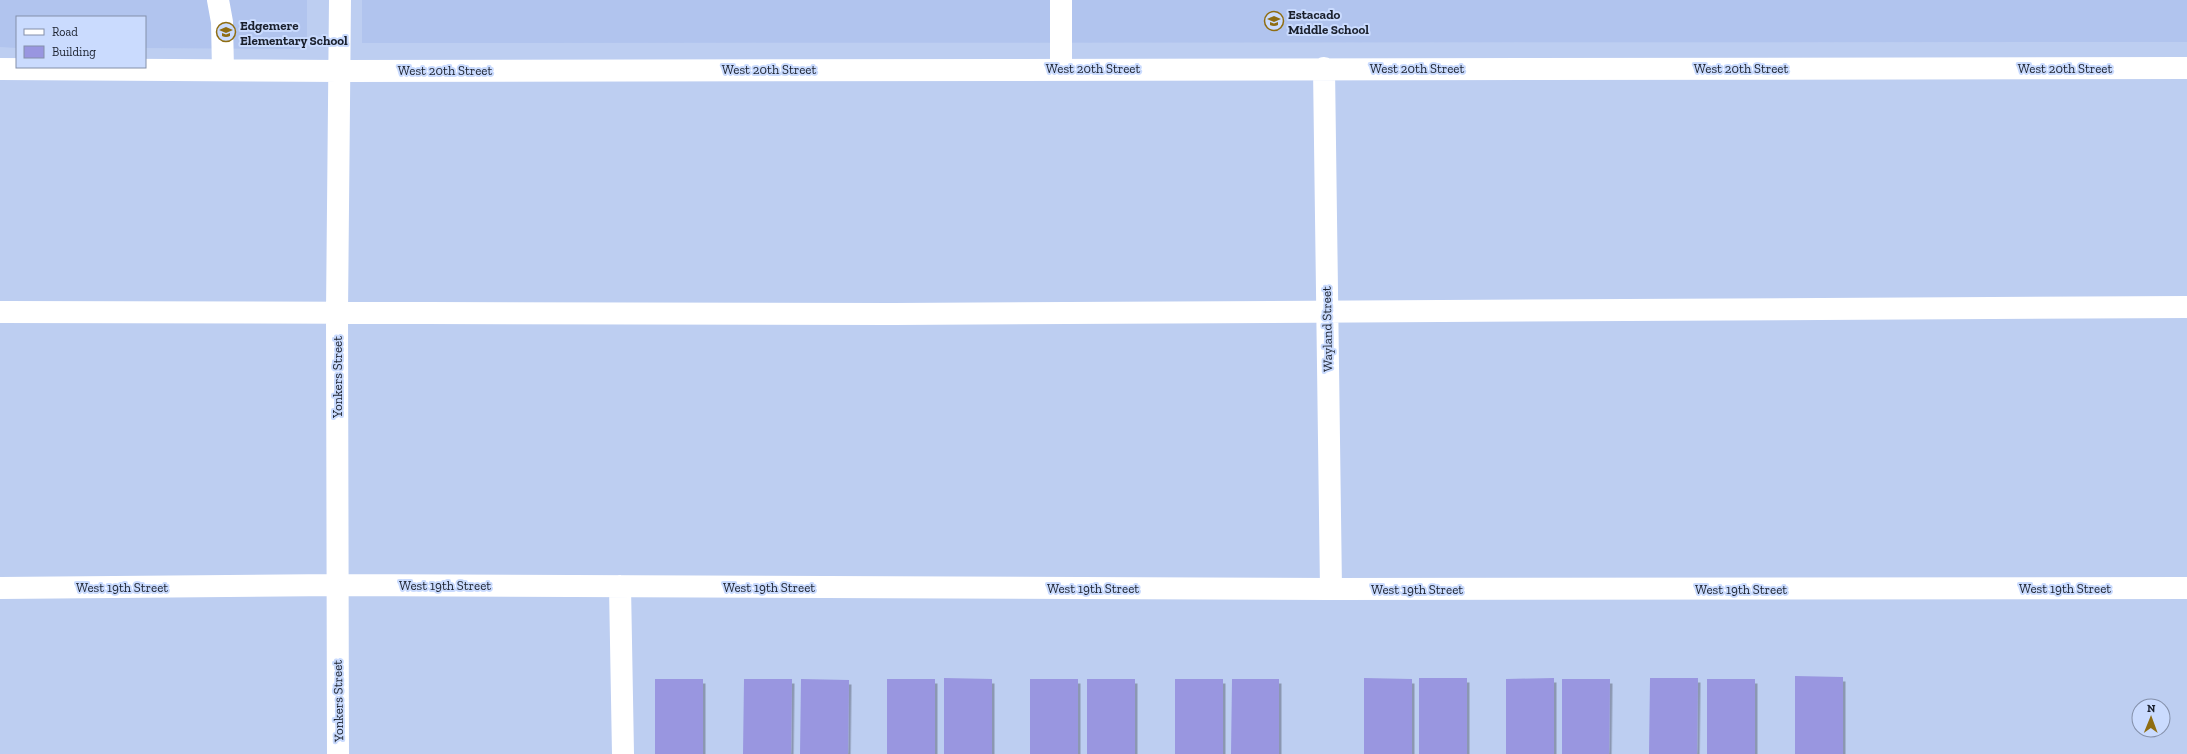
<svg xmlns="http://www.w3.org/2000/svg" width="2187" height="754" font-family="'Zilla Slab',serif">
<style>
.built{fill:#b1c4ee}
.building{fill:#9996e0;filter:url(#shadow)}
.lines{fill:none;stroke-linecap:round;stroke-linejoin:round}
.minor{stroke:#fff;stroke-width:22}
.labels{text-anchor:middle;dominant-baseline:central;stroke-width:4;stroke-linejoin:round;paint-order:stroke}
.poi-label{font-size:13px;font-weight:bold;fill:#1a202d;stroke:#cadbfe;text-anchor:start}
.street-label{font-size:13px;fill:#1a202d;stroke:#cadbfe}
</style>
<defs>
<filter id="shadow"><feDropShadow dx="2.5" dy="4.5" stdDeviation="0" flood-color="#0004"/></filter>
</defs>
<rect width="100%" height="100%" fill="#bdcef1"/>
<!-- built -->
<path class="built" d="M0,0h307v49l-162,-1v-31h-128v31l-17,-1z
M362,0h1825v42l-1825,1z"/>
<!-- building -->
<path class="building" d="M1795,676l48,1v77h-48z
M944,678l48,1v75h-48z
M1364,678l48,1v75h-48z
M1419,678h48v76h-48z
M1554,678v76h-48v-75z
M1650,678h48l-1,76h-48z
M655,679h48v75h-48z
M744,679h48l-1,75h-48z
M801,679l48,1 -1,74h-48z
M887,679h48v75h-48z
M1030,679h48v75h-48z
M1087,679h48v75h-48z
M1175,679h48v75h-48z
M1232,679h47v75h-48z
M1562,679h48l-1,75h-47z
M1707,679h48v75h-48z"/>
<g class="lines">
<!-- minor -->
<path class="minor" d="M218,0l4,22 1,48
M1324,68l7,521
M0,69l340,2 1847,-3
M1061,69v-69
M0,312l893,2 1294,-7
M620,586l3,168
M0,588l336,-3 995,4 856,-1
M338,754l-1,-442 3,-312"/>
</g>
<!-- icons -->
<defs>
<symbol id="school-ring" viewBox="-11 -11 22 22"><circle r="9.5" fill="#cadbfe" stroke="#8f6d11" stroke-width="1.5"/><path d="M0-5L7-2L0 1L-7-2ZM-4 1L0 2.5L4 1V4Q0 6-4 4Z" fill="#8f6d11"/></symbol>
</defs>
<g fill-rule="evenodd">
<use href="#school-ring" x="1263" y="10" width="22" height="22"/>
<use href="#school-ring" x="215" y="21" width="22" height="22"/>
</g>
<g class="labels">
<!-- poi labels -->
<g class="poi-label">
<text x="1288" y="14">Estacado<tspan x="1288" dy="15">Middle School</tspan></text>
<text x="240" y="25">Edgemere<tspan x="240" dy="15">Elementary School</tspan></text>
</g>
<!-- street labels -->
<g class="street-label">
<text x="1093" y="68">West 20th Street</text>
<text x="1417" y="68">West 20th Street</text>
<text x="1741" y="68">West 20th Street</text>
<text x="2065" y="68">West 20th Street</text>
<text x="769" y="69">West 20th Street</text>
<text x="445" y="70">West 20th Street</text>
<text transform="translate(1327 329) rotate(-91)">Wayland Street</text>
<text transform="translate(337 377) rotate(-90)">Yonkers Street</text>
<text x="445" y="585">West 19th Street</text>
<text x="122" y="587">West 19th Street</text>
<text x="769" y="587">West 19th Street</text>
<text x="1093" y="588">West 19th Street</text>
<text x="2065" y="588">West 19th Street</text>
<text x="1417" y="589">West 19th Street</text>
<text x="1741" y="589">West 19th Street</text>
<text transform="translate(338 701) rotate(-91)">Yonkers Street</text>
</g>
</g>
<!-- legend -->
<rect x="16" y="16" width="130" height="52" fill="#cadbfe" stroke="#8490aa"/>
<rect x="24" y="29" width="20" height="6" fill="#ffffff" stroke="#8490aa"/>
<text x="52" y="36" font-size="12" fill="#1a202d">Road</text>
<rect x="24" y="46" width="20" height="12" fill="#9996e0" stroke="#8490aa"/>
<text x="52" y="56" font-size="12" fill="#1a202d">Building</text>
<!-- north arrow -->
<g transform="translate(2151 718) rotate(1)"><circle r="19" fill="#cadbfe" stroke="#8490aa"/>
<path d="M0-3L7 15L0 10L-7 15Z" fill="#8f6d11"/>
<text y="-6" font-size="11" font-weight="bold" text-anchor="middle" fill="#1a202d">N</text>
</g>
</svg>
